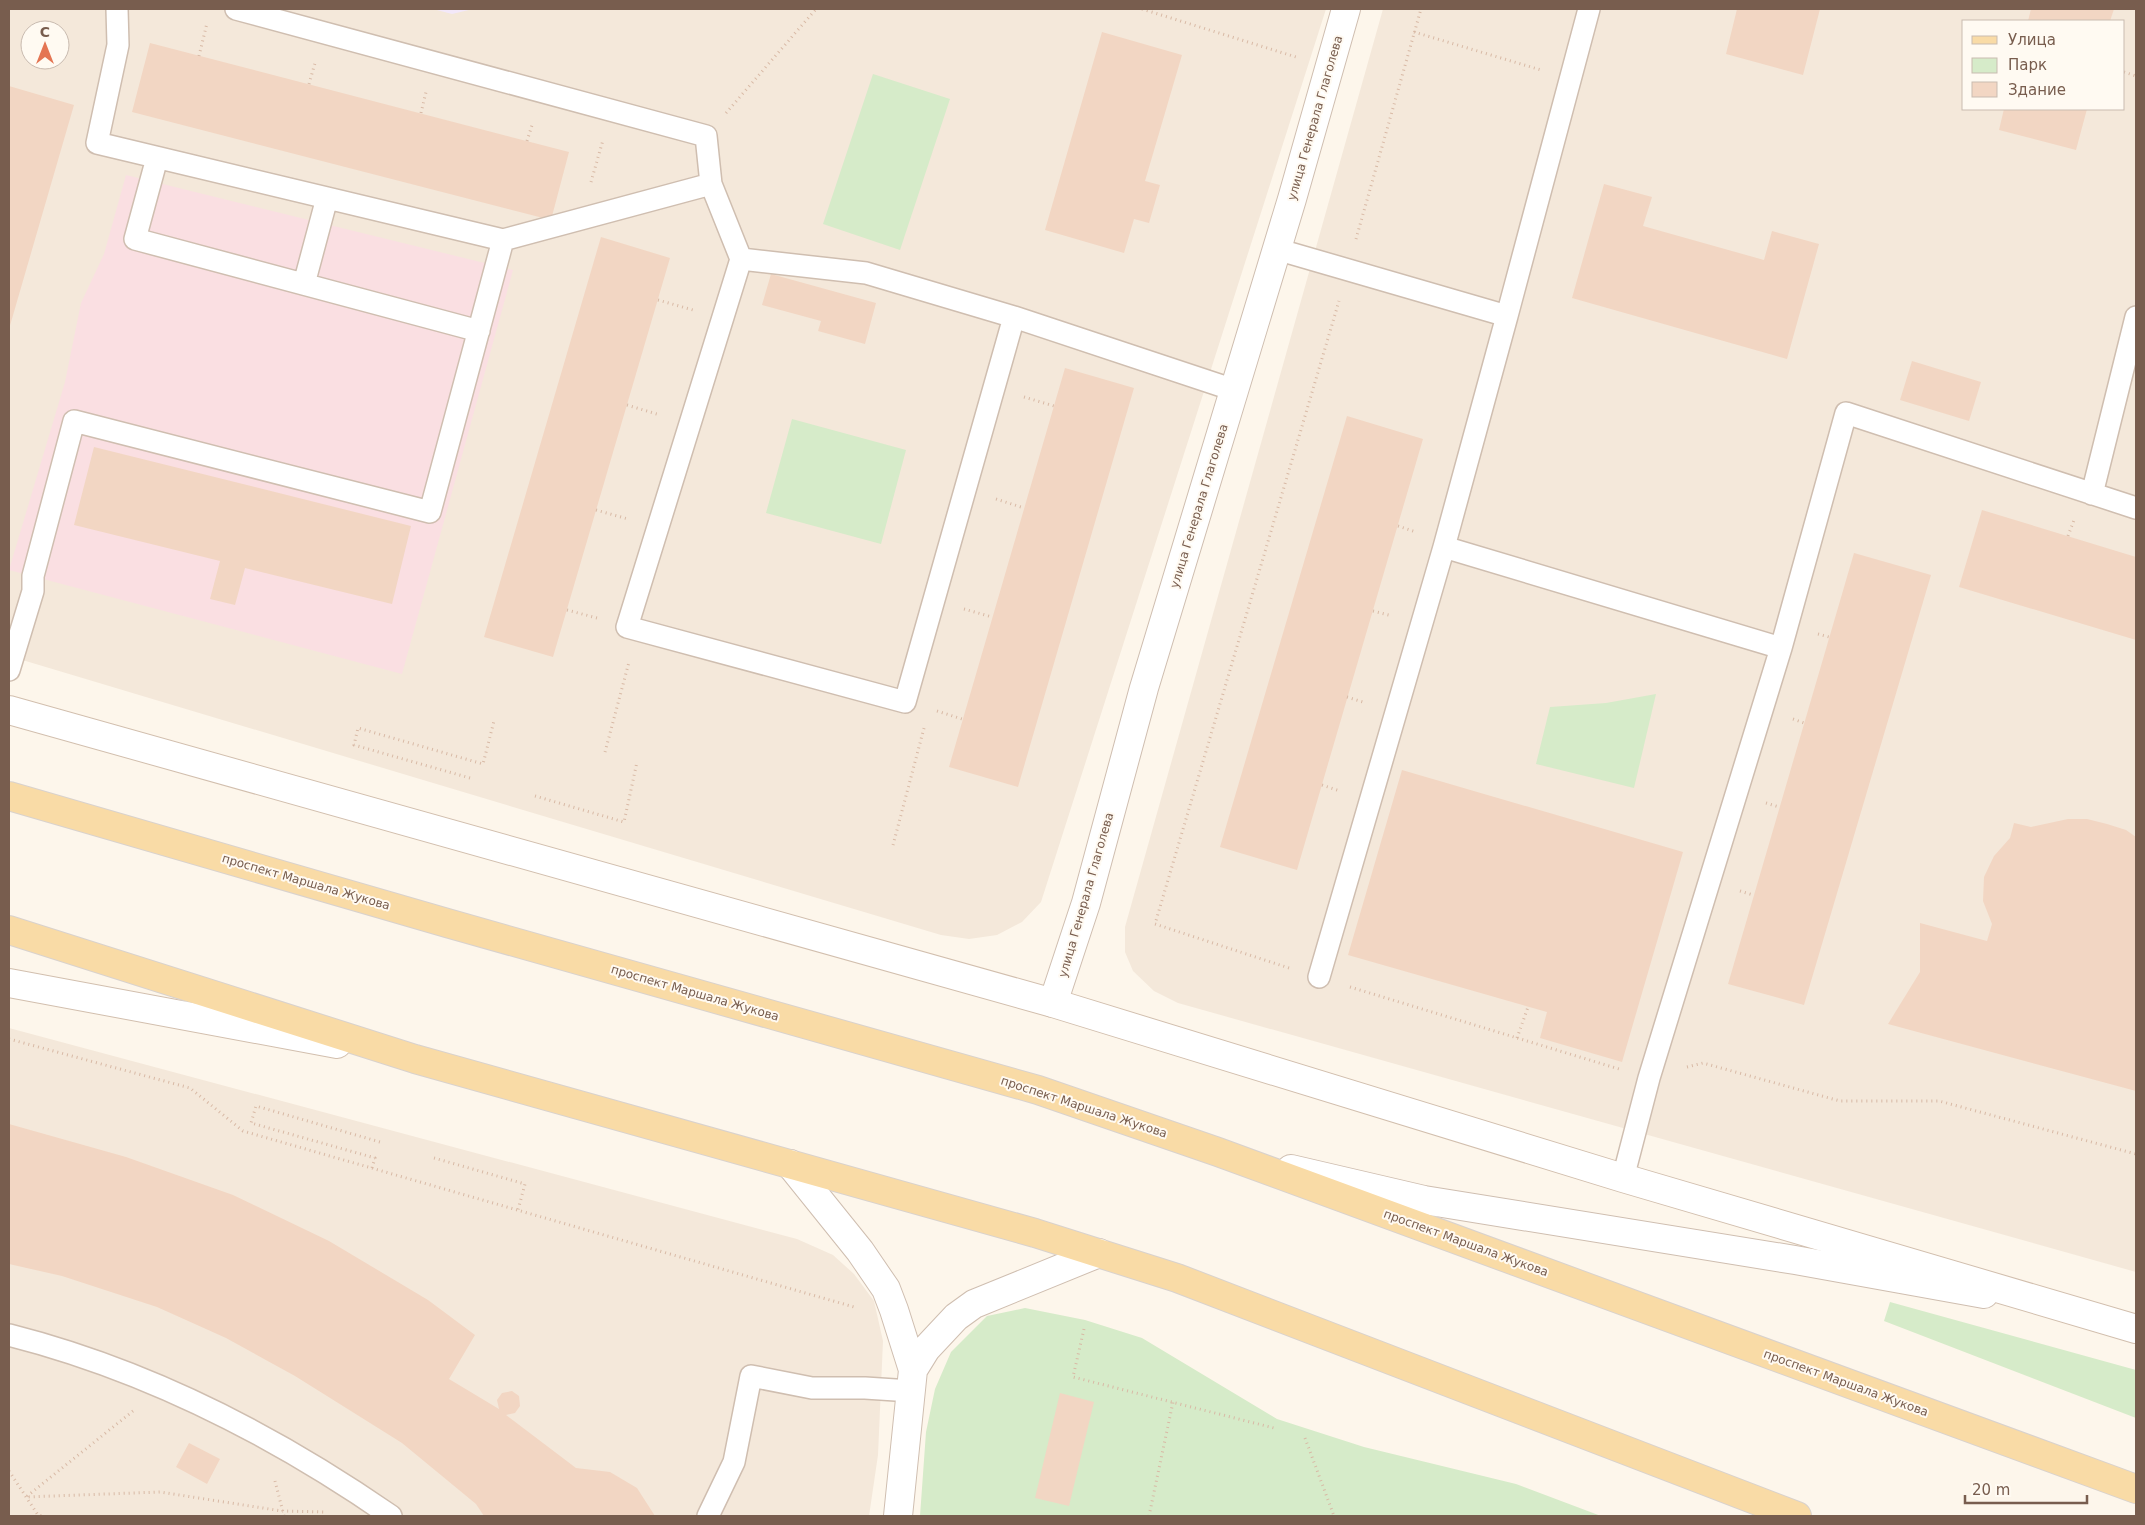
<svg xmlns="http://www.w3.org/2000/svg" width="2145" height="1525" font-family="'DejaVu Sans',sans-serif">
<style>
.residential{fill:#f4e8da;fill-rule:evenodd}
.education{fill:#f3e8f9}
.medical{fill:#fadfe2}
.green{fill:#d6ebc9}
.building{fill:#f2d6c3}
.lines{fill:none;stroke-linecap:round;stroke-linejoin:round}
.service-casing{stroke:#cfbeb0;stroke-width:24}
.tertiary-casing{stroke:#cfbeb0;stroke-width:30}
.secondary-casing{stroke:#d2bfae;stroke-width:30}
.primary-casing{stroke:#d9d2cd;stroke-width:30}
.path{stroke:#d8b9a5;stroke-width:3;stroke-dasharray:1 4;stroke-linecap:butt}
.service{stroke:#fff;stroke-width:21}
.tertiary{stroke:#fff;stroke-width:28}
.secondary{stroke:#fff;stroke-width:28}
.primary{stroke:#f9dba6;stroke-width:28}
.labels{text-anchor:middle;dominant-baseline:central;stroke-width:4;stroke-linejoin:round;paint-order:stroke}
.street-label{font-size:12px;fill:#785d4e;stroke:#fffaf2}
</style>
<rect width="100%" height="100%" fill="#fdf6eb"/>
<!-- residential -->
<path class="residential" d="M9,9h1317l-285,893 -19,20 -25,13 -28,4 -28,-4 -932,-279zM30,30h30v30h-30z
M1383,9h753v1263l-958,-269 -24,-12 -21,-20 -8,-19v-25zM1964,21h160v88h-160z
M9,1028l788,211 36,16 21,19 20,27 9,40 -5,114 -9,61h-860z"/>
<!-- education -->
<path class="education" d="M433,9h40l-21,5z"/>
<!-- medical -->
<path class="medical" d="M126,175l387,95 -111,404 -393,-104 56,-188 16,-79 23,-49z"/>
<!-- green -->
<path class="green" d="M873,74l77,25 -50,151 -77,-26z
M792,419l114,31 -25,94 -115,-31z
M1656,694l-22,94 -98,-24 14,-57 56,-4z
M1890,1302l246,68v48l-252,-97z
M1025,1308l60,12 57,18 135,81 87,28 152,37 85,32h-681l6,-84 9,-43 16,-37 36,-36z"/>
<!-- building -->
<path class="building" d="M1737,9h83l-17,66 -77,-21z
M2031,9h83l-4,12h-82z
M1102,32l80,23 -37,126 15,4 -11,38 -15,-4 -10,34 -79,-23z
M150,43l419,109 -18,68 -419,-108z
M9,86l65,19 -65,224z
M2004,109h83l-11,41 -77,-20z
M1604,184l48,13 -9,29 121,34 8,-29 47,13 -32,115 -215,-61z
M601,237l69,21 -117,399 -69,-20z
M771,274l105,29 -11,41 -47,-13 3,-10 -59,-16z
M1912,361l69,21 -12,39 -69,-21z
M1065,368l69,20 -116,399 -69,-20z
M1347,416l76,23 -126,431 -77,-23z
M94,447l317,79 -19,78 -147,-36 -10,37 -25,-6 10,-38 -146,-36z
M1982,510l154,47v83l-177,-53z
M1854,553l77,22 -127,430 -76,-21z
M1402,770l281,82 -61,210 -82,-24 7,-26 -199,-57z
M2068,819h19l20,5 19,6 10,7v254l-248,-67 32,-52v-49l67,18 5,-17 -9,-23 1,-24 10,-21 16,-18 4,-15 17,4z
M9,1124l117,33 107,38 96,46 99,59 47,35 -26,44 50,30 -2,-9 5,-7 10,-2 7,5 1,10 -5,7 -9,2 70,53 34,4 27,16 18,28h-171l-8,-12 -74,-61 -107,-67 -69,-38 -69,-31 -95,-31 -53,-12z
M1060,1393l34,9 -25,104 -34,-8z
M189,1443l31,16 -13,25 -31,-17z"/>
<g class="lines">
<defs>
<path id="service" d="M117,9l1,36 -21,98 406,97 208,-56
M236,9l470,127 5,48 30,75 125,14 148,44 220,73
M157,158l-22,81 344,92
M1276,249l231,67 82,-307
M741,259l-114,368 278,75 109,-385
M304,284l23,-86
M2092,494l44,-177
M1444,547l337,101
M9,670l24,-79v-15l41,-155 356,91 73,-272
M1319,977l125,-430 63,-231
M1623,1178l26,-100 132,-430 65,-235 290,95
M9,1335c138,35 265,100 382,181
M708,1516l26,-54 17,-86 61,12h53l46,3"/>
<path id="tertiary" d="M1053,1003l33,-100 58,-215 148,-489 54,-190
M790,1164l70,87 26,38 8,21 19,60 -15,146
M1291,1169l133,31 371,60 189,34
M913,1370l13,-21 30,-32 18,-13 125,-51"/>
<path id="secondary" d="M9,710l1044,293 570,175 513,151
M9,983l328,61"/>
<path id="primary" d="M9,796l438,127 591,167 180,62 918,337
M9,930l406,129 620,174 142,45 620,238"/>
</defs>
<!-- service casing -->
<use href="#service" class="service-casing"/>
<!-- tertiary casing -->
<use href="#tertiary" class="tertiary-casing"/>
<!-- secondary casing -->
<use href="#secondary" class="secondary-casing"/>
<!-- primary casing -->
<use href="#primary" class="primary-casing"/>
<!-- path -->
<path class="path" d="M1142,9l154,48
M1414,32l127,38
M199,56l8,-33
M2124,72l12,4
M309,84l6,-21
M421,113l5,-21
M726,113l90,-104
M527,141l6,-19
M591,182l12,-42
M1356,239l65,-230
M658,300l35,10
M1024,397l30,9
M627,405l33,10
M996,499l28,9
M596,510l32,9
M1398,526l18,6
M2068,536l6,-16
M964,609l28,8
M567,610l30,8
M1373,611l19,5
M1818,634l11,3
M1347,697l19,6
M937,711l25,8
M1793,719l11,4
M605,752l24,-90
M470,778l-116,-33 4,-17 125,36 11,-43
M1322,785l18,6
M535,796l89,26 13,-60
M1766,803l13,4
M893,845l31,-117
M1740,891l13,4
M1289,968l-134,-44 184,-623
M1350,987l269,82
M1517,1038l11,-31
M9,1039l181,49 53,43 611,176
M1687,1067l16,-4 137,38h99l197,53
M434,1158l91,26 -7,26
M372,1168l3,-10 -124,-35 5,-17 124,36
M1084,1329l-11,48 201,51
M133,1411l-107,86 134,-5 122,19 43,1
M1305,1438l29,78
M9,1471l29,44 5,1
M275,1481l9,35
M1149,1516l24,-114"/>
<!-- service -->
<use href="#service" class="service"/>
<!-- tertiary -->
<use href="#tertiary" class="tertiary"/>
<!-- secondary -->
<use href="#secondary" class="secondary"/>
<!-- primary -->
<use href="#primary" class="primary"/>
</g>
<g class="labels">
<!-- street labels -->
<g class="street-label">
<text transform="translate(1315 118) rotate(-74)">улица Генерала Глаголева</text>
<text transform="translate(1199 506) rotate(-73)">улица Генерала Глаголева</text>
<text transform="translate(306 882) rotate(16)">проспект Маршала Жукова</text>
<text transform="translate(1086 895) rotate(-74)">улица Генерала Глаголева</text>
<text transform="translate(695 993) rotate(16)">проспект Маршала Жукова</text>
<text transform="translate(1084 1107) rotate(18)">проспект Маршала Жукова</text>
<text transform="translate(1466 1243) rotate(20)">проспект Маршала Жукова</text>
<text transform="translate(1846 1383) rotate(20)">проспект Маршала Жукова</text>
</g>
</g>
<!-- border -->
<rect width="2145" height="1525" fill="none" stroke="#785d4e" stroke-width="20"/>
<!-- legend -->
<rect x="1962" y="20" width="162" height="90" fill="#fffaf2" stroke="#c9bbb0"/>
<rect x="1972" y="36" width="25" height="8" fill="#f9dba6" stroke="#c9bbb0"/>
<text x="2008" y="45" font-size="15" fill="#785d4e">Улица</text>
<rect x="1972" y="58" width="25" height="15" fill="#d6ebc9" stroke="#c9bbb0"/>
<text x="2008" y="70" font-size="15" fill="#785d4e">Парк</text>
<rect x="1972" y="82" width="25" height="15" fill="#f2d6c3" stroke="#c9bbb0"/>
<text x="2008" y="95" font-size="15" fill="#785d4e">Здание</text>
<!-- north arrow -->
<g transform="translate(45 45)"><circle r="24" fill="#fffaf2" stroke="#c9bbb0"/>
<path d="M0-4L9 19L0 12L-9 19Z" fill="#e47553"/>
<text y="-8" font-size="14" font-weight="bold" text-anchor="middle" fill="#785d4e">С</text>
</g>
<!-- scale -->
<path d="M1965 1495v8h122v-8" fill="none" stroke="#785d4e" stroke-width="2.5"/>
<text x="1972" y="1495" font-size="15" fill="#785d4e" stroke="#fffaf2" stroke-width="4" paint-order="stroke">20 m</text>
</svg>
